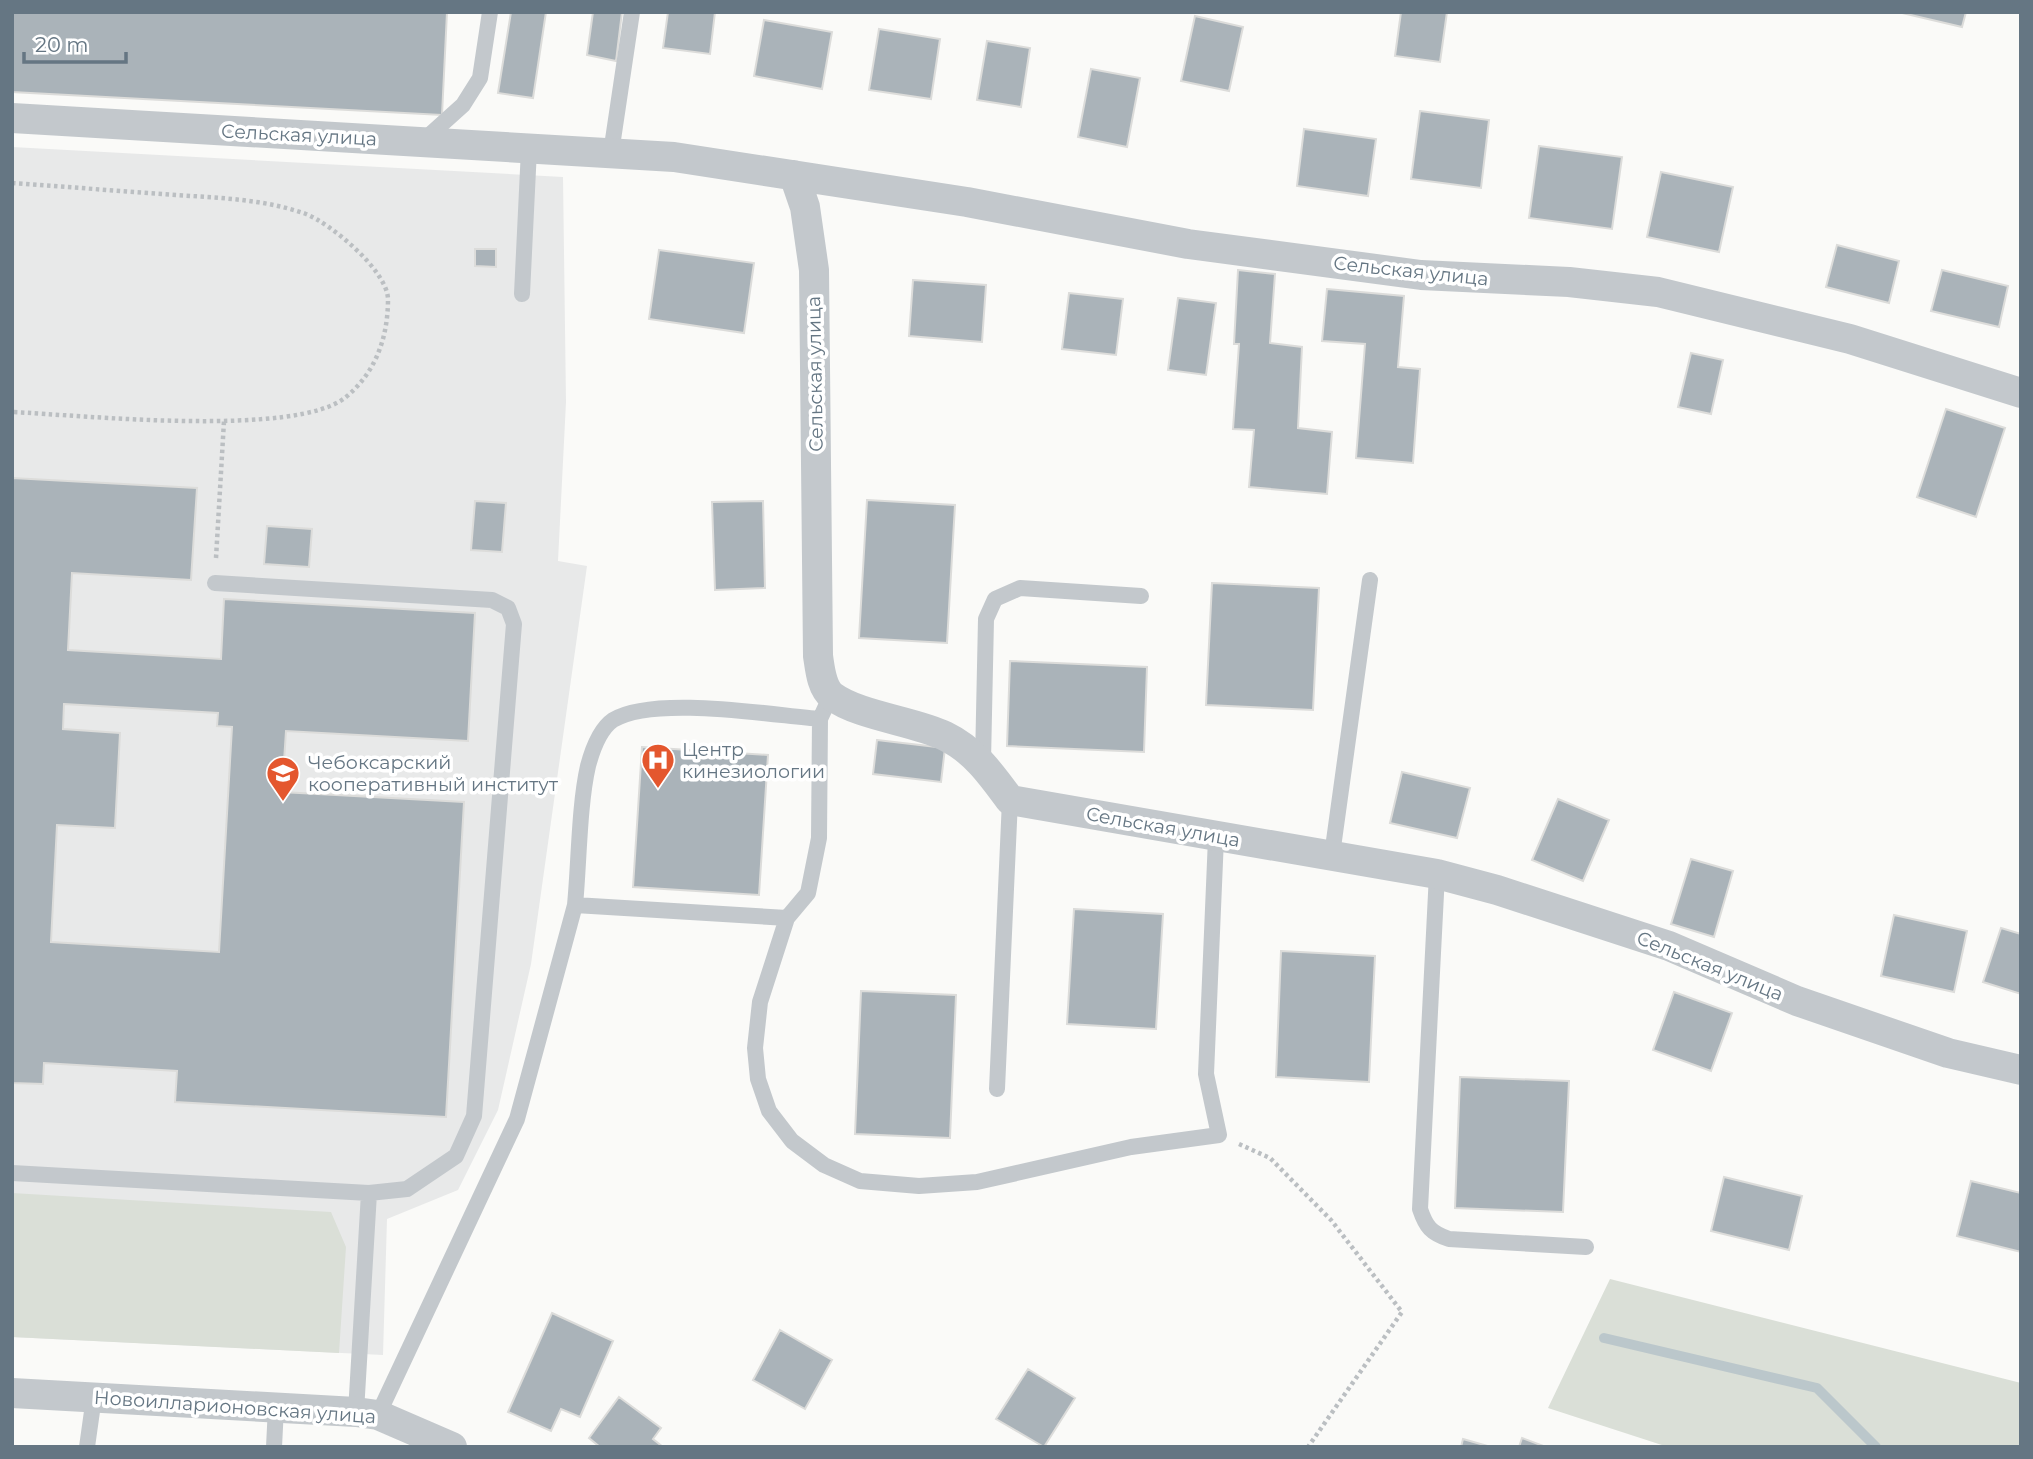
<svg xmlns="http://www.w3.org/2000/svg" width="2033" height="1459" font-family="Montserrat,sans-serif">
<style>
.built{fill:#e8e9e9}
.green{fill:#dadfd7}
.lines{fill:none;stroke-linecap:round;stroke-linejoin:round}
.stream{stroke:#bbc7cb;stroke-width:10}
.building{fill:#aab3b9;stroke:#dcdcda;stroke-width:2;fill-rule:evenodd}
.path{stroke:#bbbfc2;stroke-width:4.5;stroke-dasharray:3.5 3.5;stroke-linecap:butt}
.lane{stroke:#c3c8cc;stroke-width:16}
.street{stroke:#c3c8cc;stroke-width:30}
.labels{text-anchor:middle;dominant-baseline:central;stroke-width:7;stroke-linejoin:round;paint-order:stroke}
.street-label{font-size:19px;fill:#657683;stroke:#fff}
.poi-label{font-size:19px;fill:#657683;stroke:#fff;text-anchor:start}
</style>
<rect width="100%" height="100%" fill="#fafaf8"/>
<!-- built -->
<path class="built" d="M12,147l551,30 3,225 -8,159 29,5 -56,398 -33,146 -40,80 -71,29 -4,136 -371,-18z"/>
<!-- green -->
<path class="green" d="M12,1193l319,19 15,35 -7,106 -327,-16z
M1610,1279l411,104v64h-353l-120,-39z"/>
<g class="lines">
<!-- stream -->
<path class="stream" d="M1604,1338l213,50 59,59"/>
</g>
<!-- building -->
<path class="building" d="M12,12h435l-5,103 -430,-23z
M511,12h35l-13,86 -35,-5z
M593,12h29l-6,49 -29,-6z
M668,12h47l-5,42 -47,-6z
M1401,12h46l-7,50 -45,-6z
M1898,12h68l-4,15z
M1195,16l48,11 -14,64 -48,-10z
M764,20l68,12 -10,57 -68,-13z
M879,29l61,10 -9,60 -62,-9z
M987,41l43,7 -9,59 -44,-7z
M1091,69l49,9 -13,69 -49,-10z
M1420,111l69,9 -8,68 -70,-9z
M1304,129l72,10 -8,57 -71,-10z
M1539,146l83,11 -10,72 -83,-11z
M1661,172l72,15 -14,65 -72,-15z
M1837,245l62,16 -10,42 -63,-16z
M475,249h21v18l-21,-1z
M659,250l95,13 -10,70 -95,-14z
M1238,270l37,4 -5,69 32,4 -4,81 34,4 -5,62 -78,-7 5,-57 -21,-1 6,-85h-5z
M1942,270l66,16 -9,41 -68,-16z
M913,280l73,5 -4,57 -73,-6z
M1327,289l77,7 -6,71 22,2 -7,94 -57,-5 9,-114 -43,-3z
M1069,293l54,6 -7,56 -54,-6z
M1178,298l38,5 -10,72 -38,-5z
M1691,353l32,7 -12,54 -33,-7z
M1946,409l59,19 -29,89 -59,-20z
M12,478l185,10 -6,92 -119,-7 -4,77 153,9 3,-60 251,14 -7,128 -182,-10 -4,61 182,10 -18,315 -271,-15 2,-31 -133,-8 -1,21 -31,-1zM64,704l154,9 -1,13 15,1 -13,225 -168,-10 6,-117 58,3 5,-95 -57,-4z
M867,500l88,5 -8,138 -88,-5z
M475,501l31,2 -4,49 -31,-2z
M763,501l2,87 -50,2 -3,-88z
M267,526l45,3 -3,38 -45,-3z
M1212,583l107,5 -6,122 -107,-5z
M1010,661l137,6 -3,85 -137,-6z
M877,740l68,8 -4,34 -68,-8z
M642,747l126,8 -9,140 -126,-8z
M1402,772l68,16 -13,50 -67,-15z
M1558,799l51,21 -26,61 -51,-21z
M1691,859l42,12 -19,66 -43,-13z
M1074,909l89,5 -7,115 -89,-5z
M1894,915l73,16 -13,61 -73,-16z
M2001,928l20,6v60l-38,-12z
M1281,951l94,5 -6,126 -93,-5z
M861,991l95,4 -6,143 -95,-4z
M1674,992l58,21 -21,58 -58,-21z
M1460,1077l109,4 -6,131 -108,-4z
M1724,1177l78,19 -13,54 -78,-19z
M1971,1181l50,12v59l-64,-16z
M552,1313l61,28 -33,76 -19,-8 -10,22 -43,-19z
M780,1330l52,30 -27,49 -52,-29z
M1028,1369l47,29 -31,49 -48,-28z
M619,1397l42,31 -8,11 10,8h-63l-11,-9z
M1522,1438l24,9h-27z
M1463,1439l28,8h-30z"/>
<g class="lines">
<!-- path -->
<path class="path" d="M12,183c55,4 109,8 164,12 44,3 88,4 130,19 25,10 81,56 82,85 0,38 -12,73 -42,98 -50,41 -264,18 -334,15
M216,558l8,-137
M1239,1144l31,14 61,62 71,92 -94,135"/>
<!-- lane -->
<path class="lane" d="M423,141l40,-36 17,-27 10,-66
M611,153l21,-141
M522,294l7,-145
M215,583l277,17 16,8 6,16 -40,492 -18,40 -49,33 -38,4
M831,695l-11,24 -1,119 -11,55 -21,25 -27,84 -5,46 3,31 11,32 23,30 32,24 36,16 59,5 58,-4 154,-35 88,-12 -13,-61 10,-236
M983,761l3,-142 9,-20 25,-11 121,8
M1332,855l38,-275
M1437,874l-17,335c6,18 11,24 29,30l137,8
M787,918l-212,-13c4,-41 4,-100 13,-139 4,-15 12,-37 25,-46 41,-25 157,-5 207,-1
M997,1089l13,-289
M12,1173l357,20 -13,219
M378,1415l139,-296 58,-214
M87,1447l7,-50
M274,1447l2,-40"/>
<!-- street -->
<path class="street" d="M12,118l662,39 293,45 221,42 233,31 148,7 89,10 192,47 171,54
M794,175l11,32 9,63 4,386c2,12 3,31 14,40 27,20 82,25 113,40 29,14 46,38 65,64l427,74 60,16 172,56 128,55 151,52 73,17
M12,1393l344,19 22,3 74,32"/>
</g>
<!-- icons -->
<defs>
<symbol id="hospital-pin" viewBox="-11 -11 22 30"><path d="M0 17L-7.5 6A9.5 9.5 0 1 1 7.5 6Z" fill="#e4572e" stroke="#fff"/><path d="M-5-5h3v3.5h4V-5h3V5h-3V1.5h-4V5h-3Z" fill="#fff"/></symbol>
<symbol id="university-pin" viewBox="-11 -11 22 30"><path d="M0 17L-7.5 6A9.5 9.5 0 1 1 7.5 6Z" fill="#e4572e" stroke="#fff"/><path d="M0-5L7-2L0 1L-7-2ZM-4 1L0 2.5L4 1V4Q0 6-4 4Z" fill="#fff"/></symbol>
</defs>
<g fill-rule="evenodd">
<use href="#hospital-pin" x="639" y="741" width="38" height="52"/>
<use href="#university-pin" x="264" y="754" width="38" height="52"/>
</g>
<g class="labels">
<!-- street labels -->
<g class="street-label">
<text transform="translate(299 135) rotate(3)">Сельская улица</text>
<text transform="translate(1411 271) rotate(6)">Сельская улица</text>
<text transform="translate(815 374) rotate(-91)">Сельская улица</text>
<text transform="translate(1163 827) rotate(10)">Сельская улица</text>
<text transform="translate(1710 966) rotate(22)">Сельская улица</text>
<text transform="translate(235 1407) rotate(4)">Новоилларионовская улица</text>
</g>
<!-- poi labels -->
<g class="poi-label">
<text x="682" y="749">Центр<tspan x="682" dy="22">кинезиологии</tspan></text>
<text x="308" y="762">Чебоксарский<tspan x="308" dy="22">кооперативный институт</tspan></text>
</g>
</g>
<!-- border -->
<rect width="2033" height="1459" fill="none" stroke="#657683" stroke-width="28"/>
<!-- scale -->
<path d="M24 52v10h102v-10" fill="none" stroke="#657683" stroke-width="3.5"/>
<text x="35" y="52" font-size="21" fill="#657683" stroke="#ffffff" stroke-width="5" paint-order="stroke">20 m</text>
</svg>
